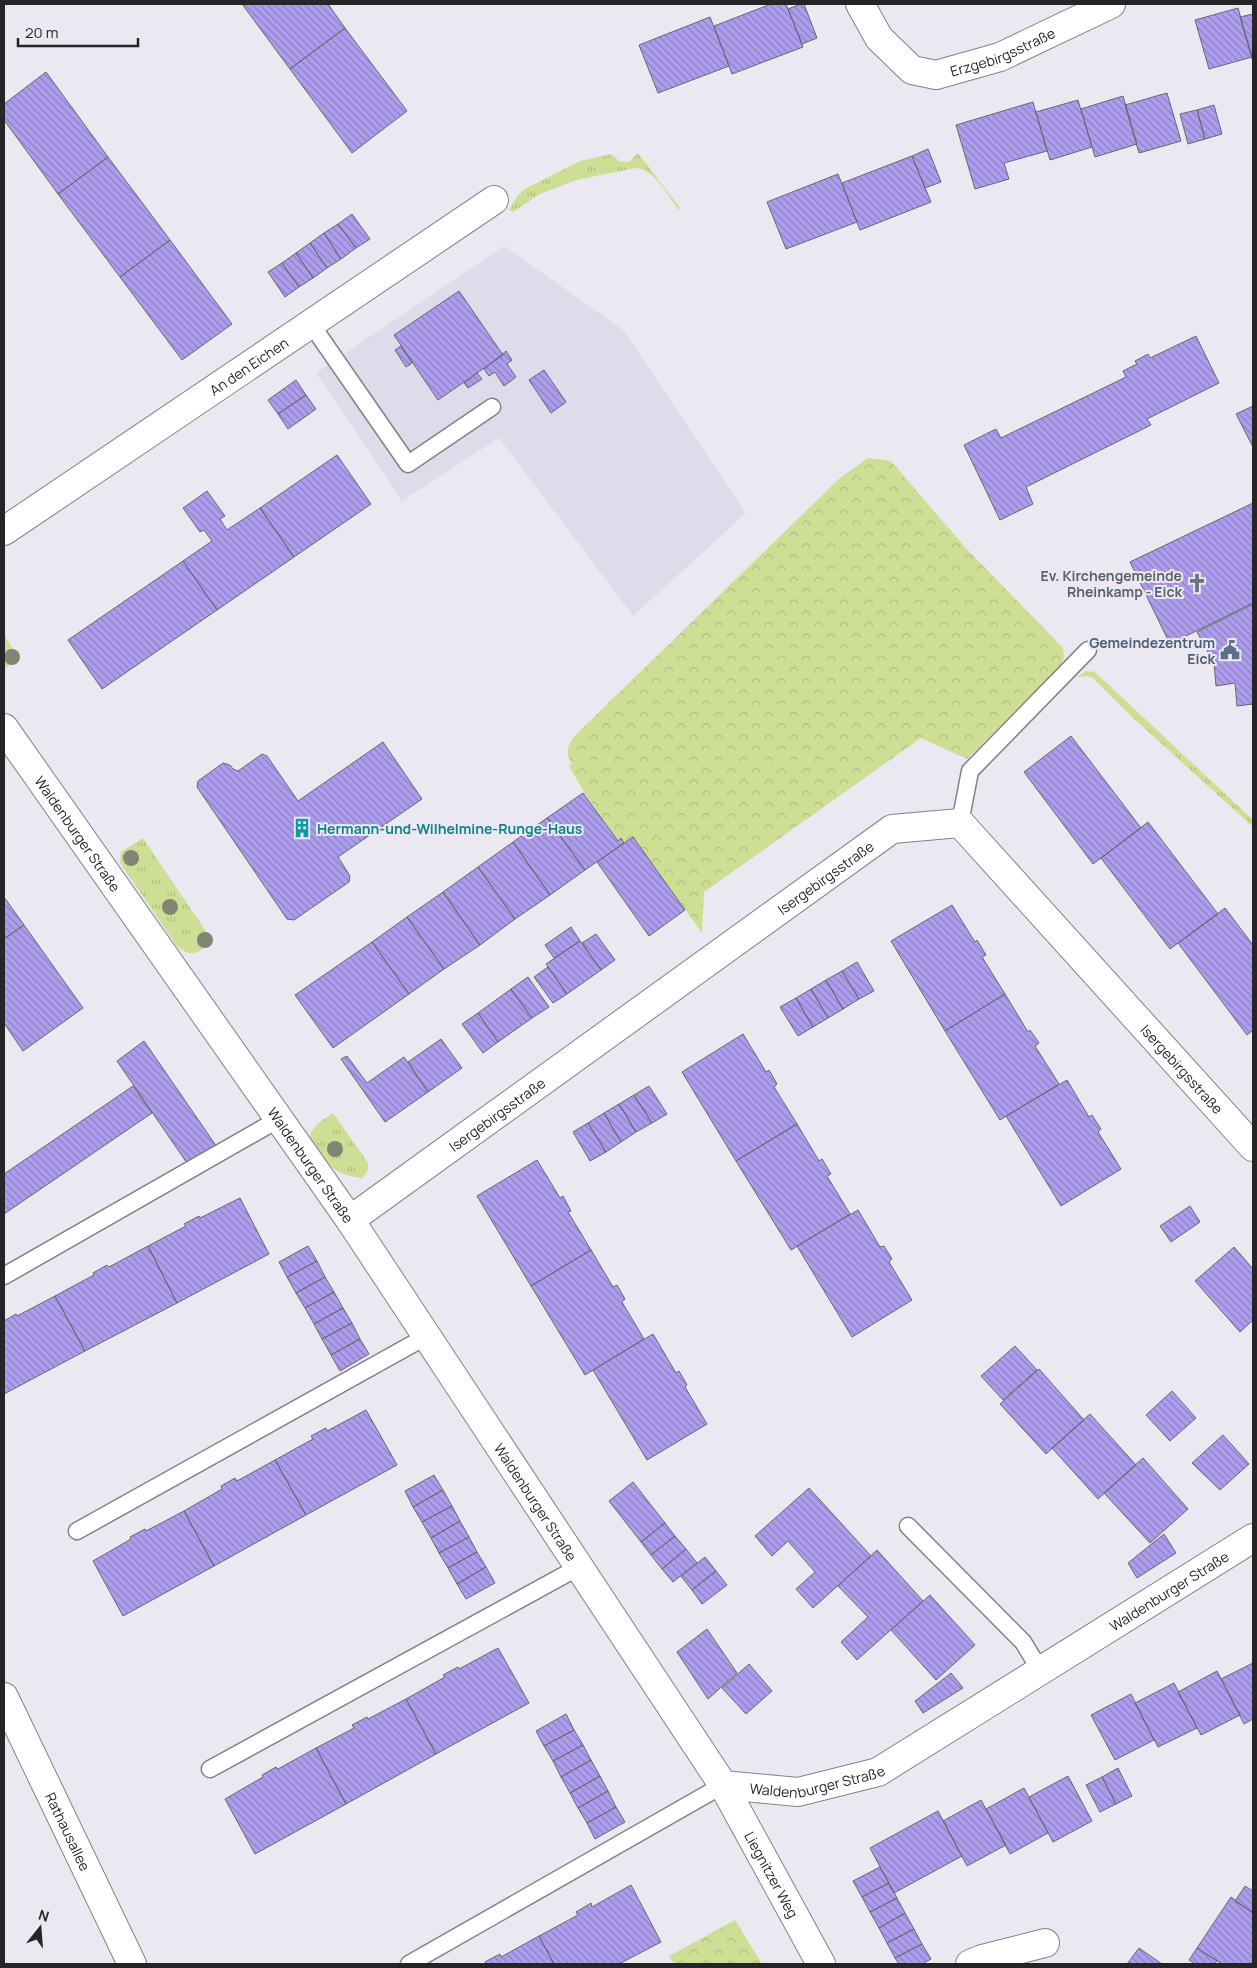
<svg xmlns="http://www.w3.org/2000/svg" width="1257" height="1968" font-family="Manrope,sans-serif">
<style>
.built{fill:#e0dbea}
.grass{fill:url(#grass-tufts)}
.park{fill:url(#park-crowns)}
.building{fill:url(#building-back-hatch);stroke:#68676f}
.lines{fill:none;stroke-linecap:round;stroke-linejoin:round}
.service-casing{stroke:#838188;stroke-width:19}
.minor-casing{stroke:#838188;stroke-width:30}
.tertiary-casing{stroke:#838188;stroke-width:30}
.service{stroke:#fff;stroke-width:16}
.minor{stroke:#fff;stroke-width:28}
.tertiary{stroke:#fff;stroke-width:28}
.tree{fill:#828474}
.labels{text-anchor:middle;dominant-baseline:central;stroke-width:4;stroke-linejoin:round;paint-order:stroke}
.street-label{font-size:14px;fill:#252427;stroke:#ebe8f1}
.worship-label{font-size:14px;font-weight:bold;fill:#5b616d;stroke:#ebe8f1;text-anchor:end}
.service-label{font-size:14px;font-weight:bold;fill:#4e5e75;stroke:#ebe8f1;text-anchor:end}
.culture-label{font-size:14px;font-weight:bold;fill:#0d838f;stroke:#ebe8f1;text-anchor:start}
</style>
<defs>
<pattern id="grass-tufts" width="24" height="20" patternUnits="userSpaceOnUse" patternTransform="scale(1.25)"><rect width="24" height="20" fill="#cddf95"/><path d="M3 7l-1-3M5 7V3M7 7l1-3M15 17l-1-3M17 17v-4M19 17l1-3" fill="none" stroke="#b0bf80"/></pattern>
<pattern id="park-crowns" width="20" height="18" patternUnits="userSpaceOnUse" patternTransform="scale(1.25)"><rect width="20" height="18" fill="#cddf95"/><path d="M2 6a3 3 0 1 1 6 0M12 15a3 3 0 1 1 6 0" fill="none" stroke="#b0bf80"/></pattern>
<pattern id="building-back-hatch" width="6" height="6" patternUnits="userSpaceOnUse" patternTransform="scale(1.25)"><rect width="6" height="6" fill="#ae9dee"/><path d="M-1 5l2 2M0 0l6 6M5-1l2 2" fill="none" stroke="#8d80c1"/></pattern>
</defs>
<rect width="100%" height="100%" fill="#ebe8f1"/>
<!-- built -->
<path class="built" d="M504,246l119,84 123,183 -113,103 -134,-178 -97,63 -86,-128z"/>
<!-- grass -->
<path class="grass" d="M638,153l42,55 -1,2c-11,-14 -24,-41 -43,-42l-60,12 -36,14 -27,18 -4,-2 9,-15 7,-6 55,-28 32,-7 7,7 10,1z
M4,635l15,24 -15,10z
M1086,671l9,1 158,148v7l-122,-111 -38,-38 -6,-2 -10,1z
M143,838l70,104c-14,10 -21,17 -36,4l-57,-83 1,-11z
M333,1113l35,50v7l-6,8c-29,-3 -35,-15 -52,-36 -1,-15 12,-21 23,-29z"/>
<!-- park -->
<path class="park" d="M868,458l23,3 72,84 100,103 1,9 -4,11 -93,91 -46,-21 -217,154 -2,41 -69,-96 -12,8 -37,-53 -15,-26 3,-2c-13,-19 7,-32 20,-45l248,-241z
M735,1920l27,44h-88l-5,-8z"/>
<!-- building -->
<path class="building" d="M242,4h86l17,24 -55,41z
M771,4h15l17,43 -71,27 -18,-48z
M801,4h3l13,34 -15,6 -14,-35z
M1238,8l14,49 -43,12 -14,-49z
M1253,14v48l-13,-45z
M710,17l19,49 -71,27 -19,-48z
M345,28l62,83 -55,42 -62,-84z
M46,72l62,85 -50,37 -54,-74v-16z
M1167,93l14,48 -42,12 -14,-48z
M1123,96l14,48 -42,13 -14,-48z
M1078,100l14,47 -42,13 -14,-48z
M1033,102l14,49 -43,12 5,16 -34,10 -19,-64z
M1214,105l8,29 -17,5 -8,-29z
M1197,110l8,29 -17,5 -8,-30z
M928,149l13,33 -16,6 -13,-32z
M912,156l19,46 -71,28 -18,-47z
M108,157l62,83 -50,37 -62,-83z
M838,174l19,48 -71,27 -19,-47z
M352,214l18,25 -14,9 -18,-24z
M338,224l18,24 -15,11 -17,-26z
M324,233l17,26 -14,9 -17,-25z
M170,240l62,84 -50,36 -62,-83z
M310,243l17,25 -14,10 -17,-25z
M296,253l17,25 -14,9 -17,-24z
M282,263l17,24 -14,10 -17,-25z
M459,291l44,64 -65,45 -44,-65z
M1196,336l23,47 -72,36 4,6 -125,62 7,17 -33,16 -36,-75 32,-16 5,9 125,-61 -3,-6 14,-7 -2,-3 13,-7 2,4z
M401,346l11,17 -6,4 -11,-17z
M506,351l6,9 -5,4 9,13 -12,9 -9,-14 -6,4 -5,-7z
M544,370l22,32 -15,11 -22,-33z
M477,373l5,6 -14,9 -4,-5z
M296,380l10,15 -28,19 -10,-14z
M306,395l10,14 -28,20 -10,-15z
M1253,406v41l-17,-33z
M337,455l34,49 -77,53 -34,-49z
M207,491l18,25 -5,3 7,11 33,-22 34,49 -77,53 -34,-49 29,-20 -8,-11 -4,2 -17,-24z
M1253,503v100l-83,41 -40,-82z
M183,561l34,49 -115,79 -34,-49z
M1253,604v100l-16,2 -2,-23 -19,3 -2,-23 -17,-31z
M1071,736l70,92 -48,36 -69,-92z
M383,742l39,57 -84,58 12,19 -1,6 -55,38 -7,-1 -90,-132 1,-6 25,-18 7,2 3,4 5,2 24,-17 5,2 31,45z
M583,793l35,48 3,-3 3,5 -39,27 -38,-52z
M547,818l38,52 -35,25 -37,-53z
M1148,822l70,92 -48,35 -69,-91z
M633,837l52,73 -36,26 -52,-74z
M513,842l37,53 -35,24 -37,-52z
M478,867l37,52 -35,26 -37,-53z
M443,892l37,53 -36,24 -37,-52z
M4,897l20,28 -20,14z
M952,905l23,37 2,-2 9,15 -4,2 23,37 -60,37 -54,-90z
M1225,908l28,37v85l-6,5 -69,-92z
M407,917l37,52 -35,25 -37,-52z
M24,925l59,83 -60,43 -19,-28v-84z
M571,927l9,14 -26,17 -9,-13z
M596,934l19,26 -14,10 -19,-27z
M580,941l21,29 -34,24 -21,-30z
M372,942l37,52 -76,54 -38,-53z
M857,962l17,29 -15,8 -17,-28z
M548,967l19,27 -14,9 -19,-26z
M842,971l17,28 -16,10 -17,-29z
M528,977l21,30 -17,11 -21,-29z
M826,980l17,29 -15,9 -17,-29z
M511,989l21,29 -34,24 -20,-29z
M811,989l17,29 -15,9 -17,-29z
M1005,994l23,38 2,-2 9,13 -4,3 24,38 -59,36 -55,-89z
M796,998l17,29 -15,9 -18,-29z
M478,1013l20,29 -15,11 -21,-29z
M743,1034l23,38 3,-2 8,14 -3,3 23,37 -61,37 -54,-89z
M441,1039l21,29 -34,24 -20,-30z
M144,1041l75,109 -28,19 -74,-108z
M347,1056l20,27 37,-26 24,35 -43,30 -44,-63z
M1067,1080l22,37 3,-2 9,14 -3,3 23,37 -60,37 -55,-90z
M133,1086l19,27 -148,101v-40z
M649,1086l18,28 -15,9 -18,-28z
M634,1095l18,28 -16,9 -17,-28z
M619,1104l17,28 -15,10 -17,-29z
M604,1113l17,29 -15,10 -18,-29z
M588,1123l18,29 -16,9 -17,-29z
M797,1124l22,37 3,-2 9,15 -4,2 23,38 -59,36 -55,-89z
M537,1160l23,38 3,-2 8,15 -3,1 23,38 -60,36 -54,-90z
M240,1198l29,56 -92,49 -29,-57 38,-20 -2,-2 15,-8 1,2z
M1190,1206l10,16 -29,20 -11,-16z
M858,1210l22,37 4,-1 8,13 -3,3 23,38 -60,37 -55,-91z
M148,1246l29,57 -92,48 -30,-55 39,-21 -1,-2 14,-8 2,2z
M308,1246l9,15 -30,16 -8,-15z
M1234,1247l19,22v51l-13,12 -45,-51z
M591,1250l22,37 4,-2 8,14 -3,3 22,37 -59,36 -54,-89z
M317,1261l8,16 -29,16 -9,-16z
M325,1277l9,15 -29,16 -9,-15z
M334,1292l9,16 -29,16 -9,-16z
M55,1296l30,55 -81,43v-73l12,-7 1,2z
M343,1308l9,15 -30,16 -8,-15z
M352,1323l8,16 -29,16 -9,-16z
M653,1334l23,39 3,-2 8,14 -2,2 22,37 -60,36 -54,-90z
M360,1339l9,15 -29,17 -9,-16z
M1015,1346l22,24 -34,30 -22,-24z
M1039,1369l45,51 -38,34 -46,-50z
M1172,1391l24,27 -26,23 -24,-26z
M366,1410l31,55 -91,50 -31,-55 38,-21 -2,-3 15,-8 1,3z
M1090,1414l46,51 -38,34 -46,-51z
M1223,1435l26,29 -29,26 -28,-27z
M1143,1458l45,51 -38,34 -46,-50z
M275,1460l31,55 -92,51 -30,-55 38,-22 -1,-3 14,-8 2,3z
M434,1475l9,15 -30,17 -8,-16z
M633,1482l32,41 -24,19 -32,-41z
M809,1488l62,68 -58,52 -17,-19 19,-17 -27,-31 -16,15 -17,-20z
M443,1490l9,16 -30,16 -9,-15z
M452,1506l8,15 -29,17 -9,-16z
M184,1511l30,55 -91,50 -30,-55 38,-22 -1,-2 15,-8 1,2z
M460,1521l9,16 -30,16 -8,-15z
M665,1523l10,13 -24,19 -10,-13z
M1164,1534l12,19 -39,25 -9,-15z
M675,1536l11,13 -24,20 -11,-14z
M469,1537l8,15 -29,16 -9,-15z
M686,1549l11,14 -24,19 -11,-13z
M877,1550l46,51 -66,59 -16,-18 27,-25 -30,-31z
M477,1552l9,15 -29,17 -9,-16z
M705,1557l11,14 -24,19 -11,-14z
M486,1567l9,16 -29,16 -9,-15z
M716,1571l11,14 -25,19 -10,-14z
M930,1595l45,50 -39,35 -45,-50z
M707,1629l30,44 -29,26 -31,-47z
M498,1648l31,55 -93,51 -30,-55 39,-22 -2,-2 15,-8 1,2z
M1253,1663v56l-9,5 -23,-45z
M749,1664l23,27 -26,23 -24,-26z
M1217,1671l23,44 -39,20 -23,-43z
M951,1673l12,15 -40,25 -8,-12z
M1174,1683l23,45 -39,19 -23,-44z
M1131,1694l23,46 -39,20 -24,-45z
M406,1699l30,55 -90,50 -30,-56 38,-20 -2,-3 15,-8 1,2z
M566,1714l8,16 -30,16 -8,-15z
M574,1730l9,15 -30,16 -9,-15z
M583,1745l8,15 -30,17 -8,-16z
M316,1748l30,56 -91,50 -30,-55 38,-22 -1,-2 14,-8 2,2z
M591,1760l9,16 -30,17 -9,-16z
M1118,1768l14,28 -16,8 -14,-27z
M600,1776l8,15 -30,17 -8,-15z
M1068,1776l24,45 -39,21 -24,-45z
M1102,1777l14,27 -16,8 -14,-27z
M1024,1788l24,45 -38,21 -24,-45z
M608,1791l8,16 -29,16 -9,-15z
M981,1800l25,45 -39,21 -24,-45z
M616,1807l9,15 -30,17 -8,-16z
M938,1811l24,45 -68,37 -24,-45z
M880,1867l9,16 -27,14 -9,-16z
M889,1883l8,15 -27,14 -8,-15z
M631,1885l30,57 -42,22h-65l-15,-28 39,-21 -2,-3 15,-9 1,4z
M1245,1886l8,5v22l-18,-12z
M1231,1897l22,16v48l-2,3h-29l-25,-16z
M897,1898l8,15 -26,15 -9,-16z
M905,1913l9,16 -27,14 -8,-15z
M914,1929l8,15 -27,14 -8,-15z
M539,1936l15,28h-68l-1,-2 15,-8 1,3z
M922,1944l9,15 -9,5h-23l-4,-6z
M1139,1948l23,16h-35z
M1197,1948l20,13 -3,3h-19l-6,-4z"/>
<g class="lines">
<defs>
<path id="service" d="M311,324l97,140 84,-57
M960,823l10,-52 118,-121
M4,1276l275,-157
M908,1526l115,116 17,28
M77,1531l350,-195
M210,1769l369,-202
M409,1964l314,-179"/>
<g id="minor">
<path id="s1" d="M860,4l19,34 33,32 24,5 64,-18 111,-53"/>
<path id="s2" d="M4,531l490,-331"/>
<path id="s3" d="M4,728l346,492 373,565 75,7 80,-20 375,-234"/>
<path id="s4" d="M350,1220l542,-391 68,-6 293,324"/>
<path id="s5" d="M723,1785l98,179"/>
<path d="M970,1964l12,-5 63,-16"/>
</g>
<g id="tertiary">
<path id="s6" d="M4,1697l128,267"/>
</g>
</defs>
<!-- service casing -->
<use href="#service" class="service-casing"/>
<!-- minor casing -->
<use href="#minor" class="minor-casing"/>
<!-- tertiary casing -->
<use href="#tertiary" class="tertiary-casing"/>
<!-- service -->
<use href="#service" class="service"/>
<!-- minor -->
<use href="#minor" class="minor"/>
<!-- tertiary -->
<use href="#tertiary" class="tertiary"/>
</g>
<!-- trees -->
<g class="tree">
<circle cx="12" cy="657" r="8"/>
<circle cx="131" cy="858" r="8"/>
<circle cx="170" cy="907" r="8"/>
<circle cx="205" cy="940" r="8"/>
<circle cx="335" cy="1149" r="8"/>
</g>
<!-- icons -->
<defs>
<symbol id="church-bare" viewBox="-9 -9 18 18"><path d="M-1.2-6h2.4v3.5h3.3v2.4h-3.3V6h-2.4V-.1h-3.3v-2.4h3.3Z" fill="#6b7280" stroke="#ebe8f1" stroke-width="2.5" paint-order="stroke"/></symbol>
<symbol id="civic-bare" viewBox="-9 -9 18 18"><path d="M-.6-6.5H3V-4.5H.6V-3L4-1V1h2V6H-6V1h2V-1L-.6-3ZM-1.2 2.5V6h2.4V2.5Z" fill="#5c6f8a" stroke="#ebe8f1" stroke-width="2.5" paint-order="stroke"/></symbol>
<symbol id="building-bare" viewBox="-9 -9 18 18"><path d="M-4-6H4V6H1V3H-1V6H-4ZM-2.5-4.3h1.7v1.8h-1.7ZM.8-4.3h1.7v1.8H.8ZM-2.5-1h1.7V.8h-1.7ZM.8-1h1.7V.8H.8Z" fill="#0f9aa8" stroke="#ebe8f1" stroke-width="2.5" paint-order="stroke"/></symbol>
</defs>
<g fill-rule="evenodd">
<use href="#church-bare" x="1183" y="569" width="28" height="28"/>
<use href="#civic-bare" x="1216" y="636" width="28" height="28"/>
<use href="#building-bare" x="288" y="814" width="28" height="28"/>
</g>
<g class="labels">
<!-- street labels -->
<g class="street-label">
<text stroke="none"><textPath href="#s1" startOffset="180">Erzgebirgsstraße</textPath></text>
<text stroke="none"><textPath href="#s2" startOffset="295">An den Eichen</textPath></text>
<text stroke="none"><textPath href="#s3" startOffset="129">Waldenburger Straße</textPath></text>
<text stroke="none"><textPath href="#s4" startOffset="586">Isergebirgsstraße</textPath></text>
<text stroke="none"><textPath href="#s4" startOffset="1068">Isergebirgsstraße</textPath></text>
<text stroke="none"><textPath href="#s4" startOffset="181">Isergebirgsstraße</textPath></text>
<text stroke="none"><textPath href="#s3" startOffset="534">Waldenburger Straße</textPath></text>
<text stroke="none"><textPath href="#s3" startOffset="939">Waldenburger Straße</textPath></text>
<text stroke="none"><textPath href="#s3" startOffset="1779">Waldenburger Straße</textPath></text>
<text stroke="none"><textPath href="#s3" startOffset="1374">Waldenburger Straße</textPath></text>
<text stroke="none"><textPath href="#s6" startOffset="149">Rathausallee</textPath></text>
<text stroke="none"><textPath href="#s5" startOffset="102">Liegnitzer Weg</textPath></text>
</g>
<!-- worship labels -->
<g class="worship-label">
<text x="1182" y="575">Ev. Kirchengemeinde<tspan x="1182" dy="16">Rheinkamp - Eick</tspan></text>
</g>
<!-- service labels -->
<g class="service-label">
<text x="1215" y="642">Gemeindezentrum<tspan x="1215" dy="16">Eick</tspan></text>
</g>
<!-- culture labels -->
<g class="culture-label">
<text x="317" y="828">Hermann-und-Wilhelmine-Runge-Haus</text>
</g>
</g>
<!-- border -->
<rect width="1257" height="1968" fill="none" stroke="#252427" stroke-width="10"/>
<!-- north arrow -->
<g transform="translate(40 1928) rotate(17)" stroke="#ebe8f1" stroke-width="4" paint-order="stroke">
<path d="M0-4L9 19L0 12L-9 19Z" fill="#252427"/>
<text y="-8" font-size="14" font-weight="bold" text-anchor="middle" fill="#252427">N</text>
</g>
<!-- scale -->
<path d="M18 38v8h120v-8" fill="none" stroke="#252427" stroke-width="2.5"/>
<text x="25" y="38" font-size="15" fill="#252427" stroke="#ebe8f1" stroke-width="4" paint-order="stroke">20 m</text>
</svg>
